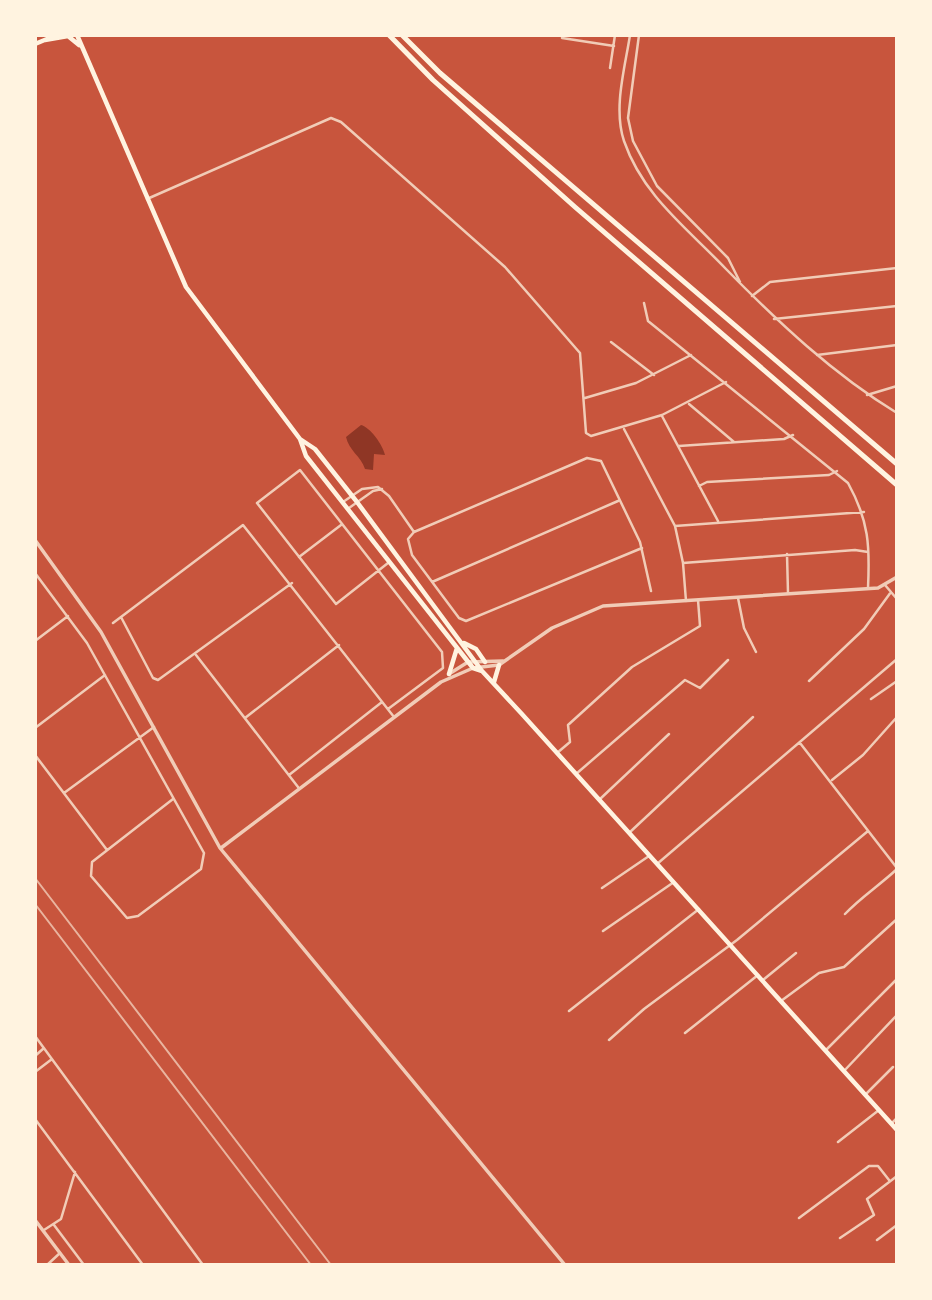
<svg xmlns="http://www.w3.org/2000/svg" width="932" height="1300" font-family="Helvetica,sans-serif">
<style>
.water{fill:#8f3625}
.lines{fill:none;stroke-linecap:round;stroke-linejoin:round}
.minor{stroke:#f1ccb7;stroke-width:2.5}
.tertiary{stroke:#f1ccb7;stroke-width:3.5}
.secondary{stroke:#fff3e0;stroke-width:4.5}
.motorway{stroke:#fff3e0;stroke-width:5}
.rail{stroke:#e9b49f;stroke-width:2}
</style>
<rect width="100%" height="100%" fill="#c8553d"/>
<!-- water -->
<path class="water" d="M361,425c9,2 22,20 24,30l-11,-1 -1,16 -8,-1c-4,-13 -16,-18 -19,-32z"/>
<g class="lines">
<!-- minor -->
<path class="minor" d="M630,35c-5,33 -17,73 -6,106 19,55 63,87 102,128 52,53 107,105 171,144
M639,35l-11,83 5,23 24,45 71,72 12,24
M562,38l52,8
M610,68l5,-33
M147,199l184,-81 10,4 164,145 75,86 6,80 5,3 71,-21 64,-33
M752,296l18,-14 127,-14
M644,303l4,18 200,162c21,38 22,63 20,105
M774,319l123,-13
M611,342l43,33
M817,355l80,-10
M867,395l30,-9
M585,398l51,-15 55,-28
M689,404l45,38
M662,416l56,105
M624,429l51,97 8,37 3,38
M679,446l105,-7 9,-4
M699,486l8,-4 122,-7 8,-4
M343,502l19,-13 16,-2 11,9 25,36
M349,508l24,-17 9,-2
M675,526l189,-14
M414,532l173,-74 14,3 39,81 11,49
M414,532l-6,7 4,16 47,63 7,3 176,-73
M787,554l1,39
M299,557l42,-32
M388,563l-52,41 -79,-101 43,-33 142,182 1,16 -55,41
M683,563l172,-13 13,2
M35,573l52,70 117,210 -3,16 -63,47 -11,2 -36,-42 1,-14 81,-63
M432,582l186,-81
M885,585l12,14
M738,598l6,30 12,24
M121,617l32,61 5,2 134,-97
M113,623l130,-98 151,192
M35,641l33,-25
M196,655l102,132
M809,681l55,-52 27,-37
M871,699l26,-18
M245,718l94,-73
M35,728l70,-53
M800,743l97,125
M557,753l13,-11 -2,-17 64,-58 68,-41 -2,-26
M35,755l72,95
M576,774l109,-94 15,8 28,-28
M289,775l93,-73
M832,780l31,-25 34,-38
M64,793l90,-66
M599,800l70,-66
M629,833l124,-116
M657,864l240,-205
M602,888l47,-32
M845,914c16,-17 35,-29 52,-45
M603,931l71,-49
M763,980l33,-27
M781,1001l38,-28 25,-6 53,-48
M569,1011l130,-102
M685,1033l73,-58
M35,1036l168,229
M609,1040l35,-31 93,-69 131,-109
M826,1050l71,-71
M35,1056l9,-8
M844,1071l53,-56
M35,1072l17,-13
M865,1095l28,-28
M35,1119l108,146
M891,1124l6,-6
M838,1142l41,-32
M799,1218l70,-52h9l11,14
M54,1225l30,40
M44,1230l17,-11 14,-47
M840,1238l34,-23 -7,-16 30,-23
M877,1240l20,-15
M47,1265l13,-12"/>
<!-- tertiary -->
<path class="tertiary" d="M35,540l66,92 119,216 345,417
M449,674l19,-12 35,-1
M441,682l32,-14 26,-3 53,-37 51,-22 275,-18 19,-11
M221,848l220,-166
M35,1220l34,45"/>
<!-- secondary -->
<path class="secondary" d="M77,35l109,252 114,152 15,10 42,53 125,169
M45,40l23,-4 11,9
M35,44l12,-5
M300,439l6,17 167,212 9,3 39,42 376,417
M464,643l12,6 9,13
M449,674l8,-26
M494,682l5,-17"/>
<!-- motorway -->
<path class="motorway" d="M389,35l44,45 142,127 322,278
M402,35l38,38 457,391"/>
<!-- rail -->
<path class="rail" d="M35,878l296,387
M35,904l276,361"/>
</g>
<!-- border -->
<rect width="932" height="1300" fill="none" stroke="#fff3e0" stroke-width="74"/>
</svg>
